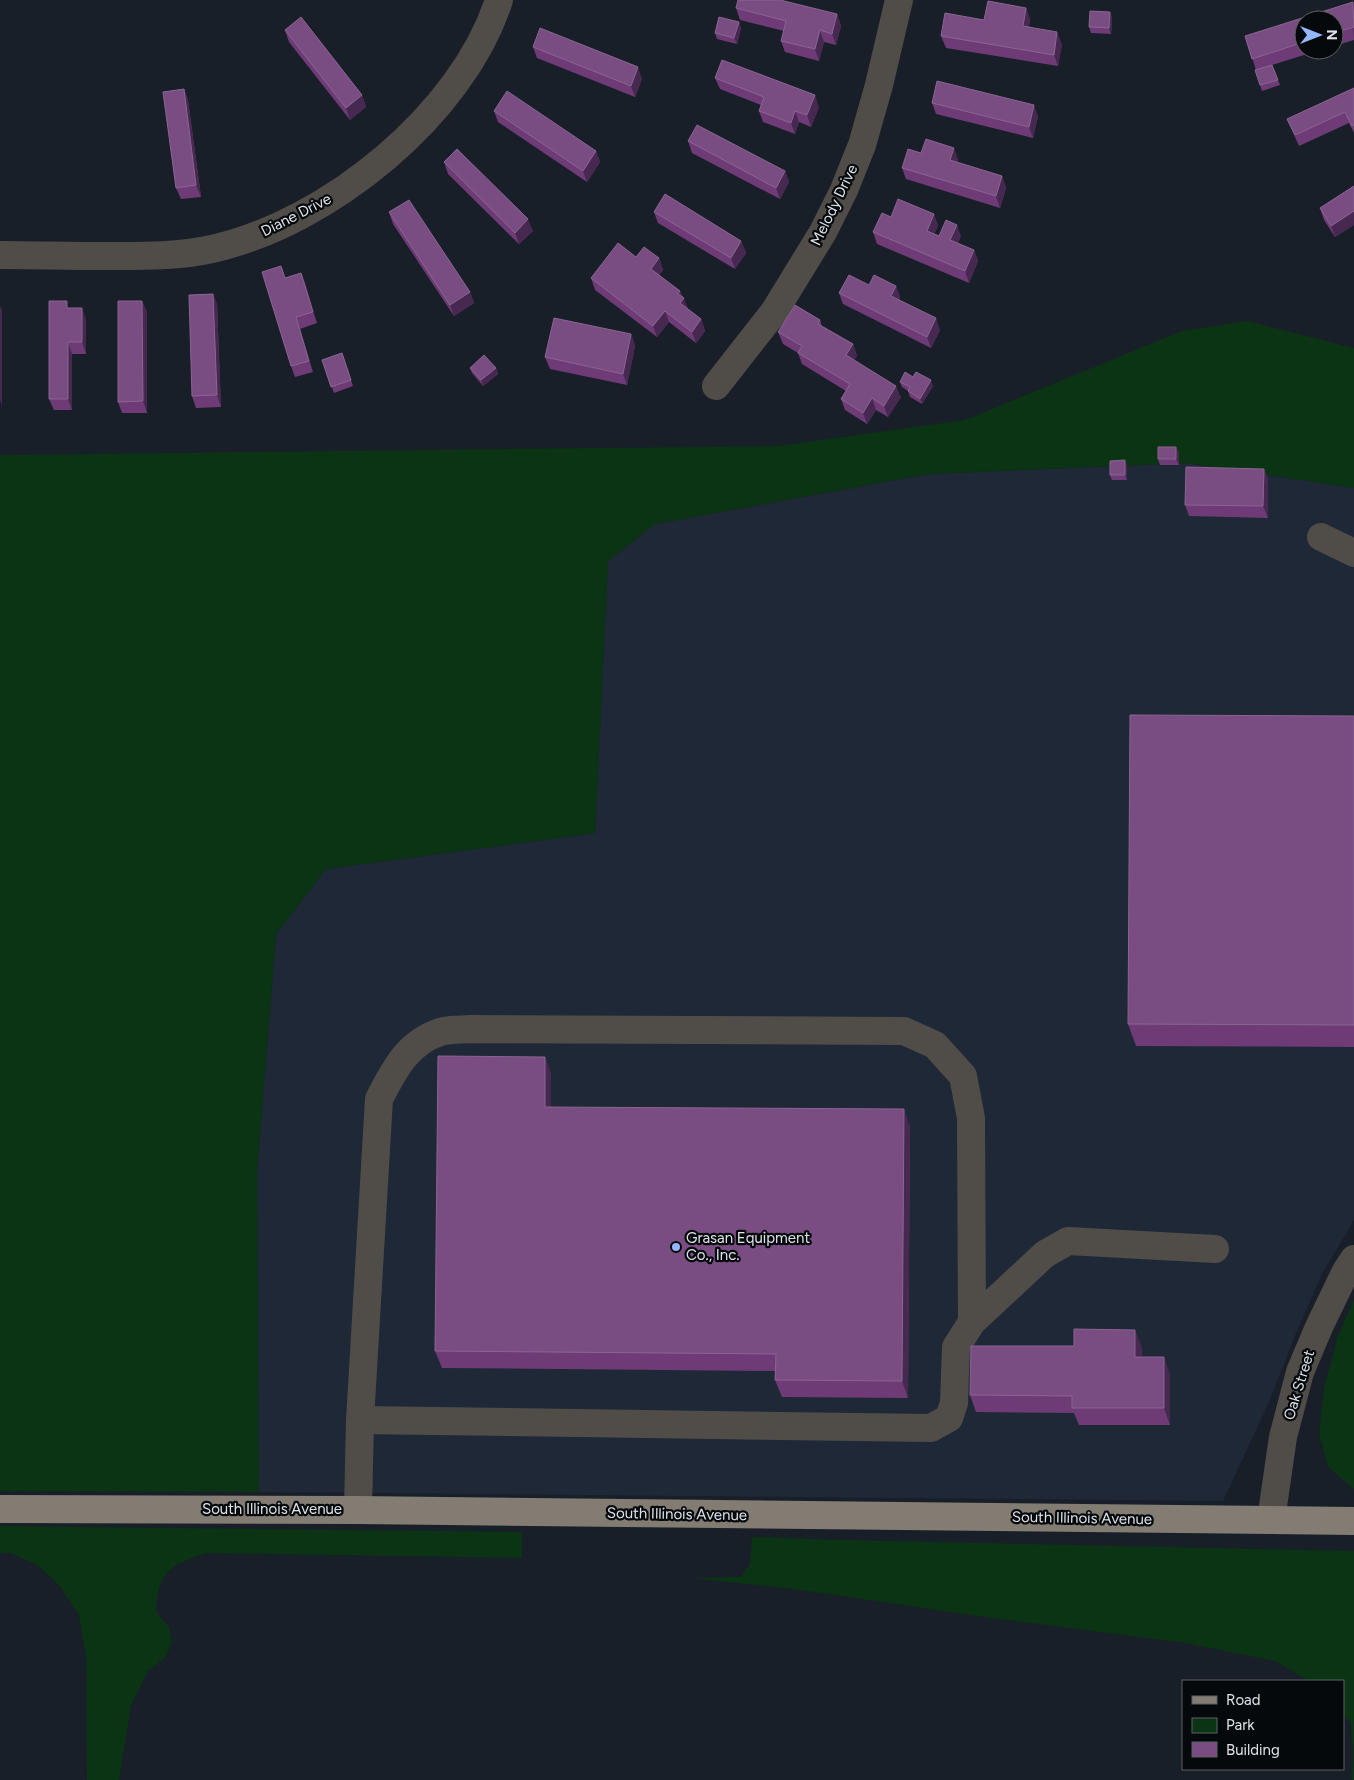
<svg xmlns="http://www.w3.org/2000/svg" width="1354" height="1780" font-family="Figtree,sans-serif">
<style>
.built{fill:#1f2836}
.green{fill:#0a3413}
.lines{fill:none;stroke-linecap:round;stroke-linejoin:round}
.minor{stroke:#504d49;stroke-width:28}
.major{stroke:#827c72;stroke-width:28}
.wall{fill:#6e3b76}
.shaded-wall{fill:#472851}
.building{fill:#7a4d82;stroke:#8a6592}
.poi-dot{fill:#93b7fd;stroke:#06090c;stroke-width:2}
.labels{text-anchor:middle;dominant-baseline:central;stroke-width:4.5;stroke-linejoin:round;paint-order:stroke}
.street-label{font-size:15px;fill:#dfe4ea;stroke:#06090c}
.poi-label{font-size:15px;fill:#dfe4ea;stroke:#06090c;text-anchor:start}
</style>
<rect width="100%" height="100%" fill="#191f28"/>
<!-- built -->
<path class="built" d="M1187,463l167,25v732l-31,52 -29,66 -25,64 -46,99 -964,-9 -2,-320 19,-238 50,-65 269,-36 13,-272 47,-37 273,-50z"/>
<!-- green -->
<path class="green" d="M1247,321l107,27v140l-167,-25 -259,11 -273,50 -47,37 -13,272 -269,36 -50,65 -19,238 2,320 -259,-1v-1036l778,-9 187,-26 217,-89z
M1354,1299v190l-26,-22 -9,-34 6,-49 13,-48z
M0,1526l522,6v26l-315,-5c-37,12 -49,18 -51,59l13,15 3,16 -7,15 -17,13 -17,34 -12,75h-32l-1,-123 -7,-42 -20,-30 -22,-20 -26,-12h-11z
M752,1537l90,3 512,11v229h-2l1,-27 -2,-30 -8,-9v-33h-34l-34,-20 -89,-18 -208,-27 -184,-27 -102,-11 48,-1 10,-12z"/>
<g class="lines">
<!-- minor -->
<path class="minor" d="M0,255c34,0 68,1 102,1 37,0 74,1 110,-7 116,-26 250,-134 287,-249
M716,386l58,-74 49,-80 21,-42 18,-45 17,-60 20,-85
M1321,537l33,16
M972,1322l-1,-204 -8,-42 -28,-31 -31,-14 -433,-2c-10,1 -21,0 -31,3 -33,11 -46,38 -61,67l-19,321 571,8 18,-10 5,-15 2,-56 16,-25 73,-68 23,-13 147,8
M358,1510l2,-90
M1271,1520l12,-83 17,-65 19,-45 27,-56 8,-12"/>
<!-- major -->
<path class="major" d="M0,1509l358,1 996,11"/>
</g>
<!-- wall -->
<path class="wall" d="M1353,2l1,38 -20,6v-26h-30v30h16l-48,15 8,20 -18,6 -7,-21h1l-11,-34z
M736,8l101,6 4,12 -5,19 -12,-3 -5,19 -34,-9 -4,-11 3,-10 -44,-11z
M1026,8l4,11 -1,8 33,17 -4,22 -112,-18 -5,-12 43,-16z
M1110,12l2,6 -1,16 -20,-1 -2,-6z
M739,22l2,6 -4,16 -20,-5 -2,-6z
M285,30l77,65 4,12 -16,13 -61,-78z
M533,47l109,32 -7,18 -98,-39z
M715,78l104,29 -8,20 -12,-5 -4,12 -32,-12 -4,-11 2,-6 -41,-16z
M1354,88v45l-5,-10 -50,23 -12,-27z
M184,89l4,11 13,97 -20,2 -5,-11z
M932,103l106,13 -5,22 -97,-24z
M494,111l102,40 4,11 -13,20 -89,-60z
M688,141l97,30 4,11 -9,17 -88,-46z
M921,153l37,6 -1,4 45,13 4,12 -6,20 -94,-29 -4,-11z
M444,162l89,69 -14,13 -71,-70z
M1354,186v39l-19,12 -11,-17 -4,-12z
M389,212l81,80 4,11 -20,13 -61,-92z
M654,212l87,29 5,12 -11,16 -77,-46z
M934,214l4,12 -4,8 5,2h22l-3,7 16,7 4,11 -9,22 -92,-39 -4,-12 18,-15z
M636,257l23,1 4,12 -4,5 21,16 8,18 13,10 4,12 -9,12 -27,-21 -12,15 -62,-47 -4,-12z
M301,273l16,50 -17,6 13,43 -18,5 -4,-11 -5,-88z
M869,285l27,1 4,11 -1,3 41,30 -9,18 -88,-44 -4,-11z
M213,294l4,11 4,102 -25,1 -4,-12z
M142,301l5,11v101h-25l-4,-11z
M70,308l16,11v35h-14v56h-18l-5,-11z
M820,320l2,6 31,18 4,12 -3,4 47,37 -13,20 -12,-7 -9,14 -22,-14 -4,-11 5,-8 -44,-27 -4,-11 -15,-9 -5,-12z
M631,334l4,12 -8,39 -77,-16 -5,-12z
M342,353l11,33 -19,7 -12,-33z
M470,368h26l2,6 -15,12 -11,-13z
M913,377l20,9 -11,18 -12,-7 -2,-6 -6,-4 -2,-5z
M1179,453v12h-19l-2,-6z
M1127,466v14h-15l-2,-5z
M1264,469l4,11v38l-79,-2 -4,-11z
M1354,716v331l-218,-1 -8,-22z
M545,1057l6,17v33l359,19 -2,272 -126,-1 -7,-17 1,-9 -334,-3 -7,-17z
M1142,1347v10l28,17v51h-91l-5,-12 -98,-1 -6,-17z"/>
<!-- shaded-wall -->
<path class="shaded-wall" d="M1026,8l4,11 -3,19 -4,-12z
M1110,12l2,6 -1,16 -2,-6z
M837,14l4,12 -5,19 -4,-11z
M739,22l2,6 -4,16 -3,-6z
M820,30l4,12 -5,19 -4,-12z
M1057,32l5,12 -4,22 -4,-11z
M638,67l4,12 -7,18 -4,-11z
M184,89l4,11 13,97 -5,-12z
M362,95l4,12 -16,13 -4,-12z
M815,95l4,12 -8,20 -4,-12z
M1034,105l4,11 -5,22 -4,-11z
M795,111l4,11 -4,12 -4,-11z
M954,148l4,11 -4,13 -4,-12z
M596,151l4,11 -13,20 -4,-11z
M785,171l4,11 -9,17 -4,-11z
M1002,176l4,12 -6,20 -4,-12z
M1354,211v14l-19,12 -4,-11z
M934,214l4,12 -7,16 -4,-11z
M528,219l5,12 -14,13 -4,-11z
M957,225l4,11 -6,15 -5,-11z
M741,241l5,12 -11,16 -4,-11z
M974,250l4,11 -9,22 -4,-12z
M659,258l4,12 -8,10 -4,-11z
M301,273l5,12 11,38 -4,-11z
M896,286l4,11 -5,10 -4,-11z
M680,291l3,9 1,-2 4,12 -8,-7 -2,-9z
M470,292l4,11 -20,13 -4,-11z
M213,294l4,11 4,102 -4,-12z
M142,301l5,11v101l-4,-12z
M0,306l2,4v96l-2,-6z
M82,308l4,11v35l-4,-12z
M665,311l4,11 -12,15 -4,-11z
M296,317l4,12 13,43 -4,-11z
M936,318l4,12 -9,18 -4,-11z
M701,319l4,12 -9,12 -4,-11z
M631,334l4,12 -8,39 -4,-11z
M68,342l4,12v56l-4,-11z
M853,344l4,12 -7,10 -4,-11z
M496,368l2,6 -15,12 -2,-6z
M931,380l2,6 -11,18 -2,-5z
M896,386l5,11 -13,20 -4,-11z
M872,398l4,12 -9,14 -4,-11z
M1176,447l3,6v12l-3,-6z
M1125,460l2,6v14l-2,-5z
M1264,469l4,11v38l-5,-12z
M545,1057l6,17v50l-6,-17z
M904,1109l6,17 -2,272 -6,-17z
M1135,1330l7,17v27l-7,-17z
M1164,1357l6,17v51l-6,-17z"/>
<!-- building -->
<path class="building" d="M738,0h42l57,14 -5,20 -12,-4 -5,19 -34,-8 5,-20 -50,-13z
M988,1l38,7 -3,18 34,6 -3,23 -113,-19 4,-23 39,7z
M1353,2l1,25 -20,6v-13h-30v22l-52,17 -7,-23z
M1090,11l20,1 -1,16 -20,-1z
M301,17l61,78 -16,13 -61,-78z
M719,17l20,5 -5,16 -19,-5z
M540,28l98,39 -7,19 -98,-39z
M722,60l93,35 -8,20 -12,-4 -4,12 -32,-12 5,-14 -49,-19z
M1272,65l6,15 -18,5 -5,-15z
M937,81l97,24 -5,22 -97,-24z
M1354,88v37l-2,1 -7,-14 -50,23 -8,-16z
M184,89l12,96 -20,3 -13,-96z
M507,91l89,60 -13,20 -89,-60z
M697,125l88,46 -9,17 -88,-47z
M926,139l28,9 -4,12 52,16 -6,20 -94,-28 6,-19 13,4z
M457,149l71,70 -13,14 -71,-71z
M1354,186v25l-23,15 -11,-18z
M665,194l76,47 -10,17 -77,-46z
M898,199l36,15 -7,17 12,5 7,-16 11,5 -7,15 24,10 -9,21 -92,-39 9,-19 9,4z
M409,200l61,92 -20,13 -61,-93z
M618,243l18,14 8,-10 15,11 -8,11 29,22 -2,3 6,4 -4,5 21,16 -9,13 -27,-21 -12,15 -62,-48z
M281,266l4,12 16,-5 12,39 -17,5 13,44 -18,5 -29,-94z
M849,275l20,10 5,-10 22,11 -5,10 45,22 -9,19 -88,-44z
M213,294l4,101 -25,1 -3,-101z
M49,301h18v7h15v34h-14v57h-19z
M118,301h24l1,100 -25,1z
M795,305l25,15 -2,4 35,20 -7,11 50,31 -12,20 -12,-8 -9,15 -22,-14 9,-15 -52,-31 4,-7 -24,-14z
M554,318l77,16 -8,40 -78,-17z
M342,353l9,27 -20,7 -9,-27z
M484,355l12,13 -15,12 -11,-12z
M905,372l8,5 3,-5 15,8 -11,19 -12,-8 2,-4 -10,-5z
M1158,447h18v12h-18z
M1125,460v15h-15v-14z
M1186,467l78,2 -1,37 -78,-1z
M1130,715l224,1v309l-226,-1z
M438,1056l107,1v50l359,2 -2,272 -127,-1 1,-26 -341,-3z
M1074,1329l61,1v27h29v51h-92v-12l-102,-1 1,-49h103z"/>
<!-- markers -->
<circle class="poi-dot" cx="676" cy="1247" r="5"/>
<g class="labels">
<!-- street labels -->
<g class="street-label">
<text transform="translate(834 205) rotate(-64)">Melody Drive</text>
<text transform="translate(296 215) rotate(-27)">Diane Drive</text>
<text transform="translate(1299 1385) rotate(-73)">Oak Street</text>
<text x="272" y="1509">South Illinois Avenue</text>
<text transform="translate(677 1514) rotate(1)">South Illinois Avenue</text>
<text transform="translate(1082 1518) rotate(1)">South Illinois Avenue</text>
</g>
<!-- poi labels -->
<g class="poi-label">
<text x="686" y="1238">Grasan Equipment<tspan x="686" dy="17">Co., Inc.</tspan></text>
</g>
</g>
<!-- legend -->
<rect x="1182" y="1680" width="162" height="90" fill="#06090c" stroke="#5d6165"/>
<rect x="1192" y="1696" width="25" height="8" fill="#827c72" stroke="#5d6165"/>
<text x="1226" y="1705" font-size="15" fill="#dfe4ea">Road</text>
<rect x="1192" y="1718" width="25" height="15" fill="#0a3413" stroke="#5d6165"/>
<text x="1226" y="1730" font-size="15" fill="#dfe4ea">Park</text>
<rect x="1192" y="1742" width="25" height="15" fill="#7a4d82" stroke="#5d6165"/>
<text x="1226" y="1755" font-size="15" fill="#dfe4ea">Building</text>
<!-- north arrow -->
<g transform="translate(1319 35) rotate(90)"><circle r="24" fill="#06090c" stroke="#5d6165"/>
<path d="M0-4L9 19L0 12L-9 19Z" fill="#93b7fd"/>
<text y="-8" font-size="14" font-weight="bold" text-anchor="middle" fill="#dfe4ea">N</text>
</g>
</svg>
